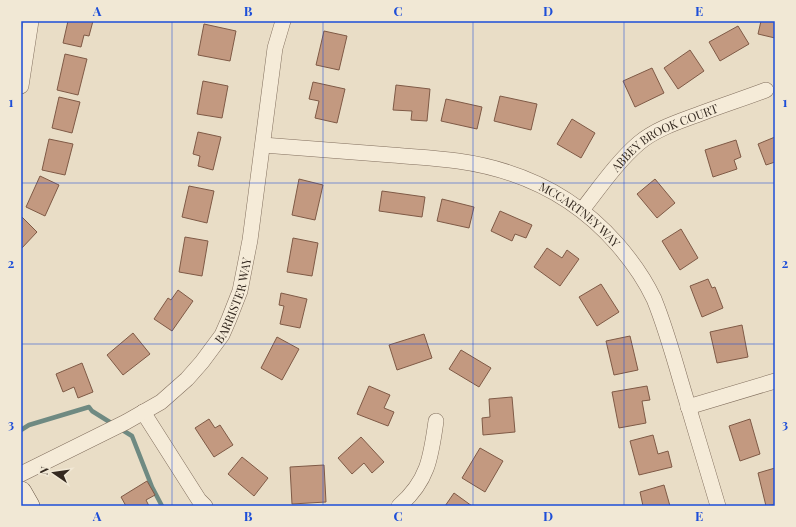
<svg xmlns="http://www.w3.org/2000/svg" width="796" height="527" font-family="'Playfair Display',serif">
<style>
.lines{fill:none;stroke-linecap:round;stroke-linejoin:round}
.stream{stroke:#6f8a82;stroke-width:4.5}
.building{fill:#c39980;stroke:#7f5a46}
.street-casing{stroke:#826f5e;stroke-width:16}
.secondary-casing{stroke:#645141;stroke-width:22}
.street{stroke:#f5ebd8;stroke-width:15}
.secondary{stroke:#f5ebd8;stroke-width:21}
.grid{fill:none;stroke:#1d4ed8;stroke-width:1;stroke-opacity:0.55}
.labels{text-anchor:middle;dominant-baseline:central;stroke-width:3;stroke-linejoin:round;paint-order:stroke}
.street-label{font-size:12px;fill:#342920;stroke:#f1e8d5}
.neatline{fill:none;stroke:#1d4ed8;stroke-width:1.5}
.grid-label{font-size:13px;text-anchor:middle;font-weight:bold;fill:#1d4ed8}
</style>
<rect width="100%" height="100%" fill="#e9ddc6"/>
<g class="lines">
<!-- stream -->
<path class="stream" d="M21,430l8,-5 60,-18 3,4 40,25 20,51 10,19"/>
</g>
<!-- building -->
<path class="building" d="M68,21h25l-4,15 -5,-1 -3,12 -18,-4z
M761,21h14v17l-17,-4z
M204,24l32,7 -6,30 -32,-6z
M738,26l11,18 -29,17 -11,-19z
M324,31l23,5 -8,34 -23,-5z
M690,50l14,21 -26,18 -14,-21z
M65,54l22,5 -9,36 -21,-5z
M652,68l12,25 -29,14 -12,-26z
M203,81l25,5 -6,32 -25,-4z
M313,82l32,7 -8,34 -22,-5 4,-17 -10,-2z
M396,85l34,4 -3,32 -16,-1 1,-9 -19,-1z
M500,96l37,8 -6,26 -37,-9z
M59,97l21,5 -8,31 -20,-5z
M446,99l36,8 -5,22 -36,-8z
M572,119l23,14 -14,25 -24,-14z
M198,132l23,5 -8,33 -15,-4 2,-10 -7,-2z
M775,137v25l-9,3 -8,-21z
M49,139l24,5 -8,31 -23,-5z
M736,140l5,17 -7,3 3,9 -24,8 -8,-27z
M40,176l19,9 -14,31 -19,-9z
M299,179l24,6 -8,35 -23,-5z
M655,179l20,24 -18,15 -20,-24z
M189,186l25,5 -7,32 -25,-6z
M382,191l43,6 -3,20 -43,-6z
M442,199l32,8 -5,21 -32,-7z
M500,211l32,14 -6,13 -11,-4 -3,7 -21,-10z
M21,216l16,16 -16,17z
M681,229l17,29 -18,12 -18,-29z
M185,237l23,4 -6,35 -23,-4z
M293,238l25,5 -6,33 -25,-4z
M547,248l15,10 5,-8 12,9 -19,27 -26,-19z
M708,279l4,9 3,-1 8,21 -21,9 -12,-31z
M601,284l18,28 -22,14 -18,-29z
M178,290l15,11 -21,30 -18,-12 14,-21 3,2z
M281,293l26,6 -7,29 -20,-4 4,-18 -5,-1z
M742,325l6,32 -31,6 -7,-31z
M133,333l17,21 -27,21 -16,-20z
M424,334l8,24 -35,12 -8,-25z
M630,336l8,34 -24,5 -8,-34z
M277,337l22,12 -17,31 -21,-12z
M461,350l30,18 -12,19 -30,-18z
M82,363l11,29 -15,6 -4,-11 -11,5 -7,-18z
M369,386l21,9 -6,13 10,4 -6,14 -31,-12z
M647,386l3,14 -8,1 4,22 -27,5 -7,-36z
M512,397l3,35 -32,3 -1,-17 8,-1 -1,-18z
M209,419l6,9 5,-3 13,20 -19,12 -19,-29z
M750,419l10,35 -20,7 -11,-35z
M653,435l5,19 10,-3 4,16 -33,8 -9,-34z
M361,437l23,25 -12,11 -8,-10 -12,11 -14,-16z
M480,448l23,13 -18,31 -23,-14z
M242,457l26,21 -14,18 -26,-22z
M324,465l2,37 -34,2 -2,-37z
M775,468v36l-9,2 -8,-33z
M147,481l8,14 -9,5 3,6h-23l-5,-9z
M664,485l6,21h-27l-3,-14z
M454,493l18,13h-27z"/>
<g class="lines">
<defs>
<g id="street">
<path d="M21,86l10,-65"/>
<path id="s1" d="M263,145c43,3 86,7 129,10 22,2 44,3 66,6 64,9 117,35 159,83 14,16 28,36 37,55 11,27 19,55 27,83 12,41 25,83 37,124"/>
<path id="s2" d="M582,210c18,-23 35,-48 57,-67 18,-15 42,-22 63,-30 21,-8 43,-15 64,-23"/>
<path d="M688,407l87,-26"/>
<path d="M143,412l56,88 6,6"/>
<path id="s3" d="M21,474l105,-52 35,-20 26,-23 15,-17 20,-27 7,-16 11,-28 10,-51 25,-192 8,-27"/>
<path d="M399,506c29,-25 32,-49 37,-85"/>
</g>
<path id="secondary" d="M21,492l8,14"/>
</defs>
<!-- street casing -->
<use href="#street" class="street-casing"/>
<!-- secondary casing -->
<use href="#secondary" class="secondary-casing"/>
<!-- street -->
<use href="#street" class="street"/>
<!-- secondary -->
<use href="#secondary" class="secondary"/>
</g>
<!-- grid -->
<path class="grid" d="M172,21v485M323,21v485M473,21v485M624,21v485M21,183h754M21,344h754"/>
<g class="labels">
<!-- street labels -->
<g class="street-label">
<text stroke="none"><textPath href="#s2" startOffset="113">ABBEY BROOK COURT</textPath></text>
<text stroke="none"><textPath href="#s1" startOffset="331">MCCARTNEY WAY</textPath></text>
<text stroke="none"><textPath href="#s3" startOffset="285">BARRISTER WAY</textPath></text>
</g>
</g>
<!-- border -->
<rect width="796" height="527" fill="none" stroke="#f1e8d5" stroke-width="44"/>
<!-- north arrow -->
<g transform="translate(54 473) rotate(283)" stroke="#f1e8d5" stroke-width="3" paint-order="stroke">
<path d="M0-3L7 15L0 10L-7 15Z" fill="#342920"/>
<text y="-6" font-size="11" font-weight="bold" text-anchor="middle" fill="#342920">N</text>
</g>
<rect x="22" y="22" width="752" height="483" class="neatline"/>
<g class="grid-label">
<text x="97" y="16">A</text>
<text x="248" y="16">B</text>
<text x="398" y="16">C</text>
<text x="548" y="16">D</text>
<text x="699" y="16">E</text>
<text x="11" y="107">1</text>
<text x="785" y="107">1</text>
<text x="11" y="268">2</text>
<text x="785" y="268">2</text>
<text x="11" y="429">3</text>
<text x="785" y="429">3</text>
<text x="97" y="521">A</text>
<text x="248" y="521">B</text>
<text x="398" y="521">C</text>
<text x="548" y="521">D</text>
<text x="699" y="521">E</text>
</g>
</svg>
